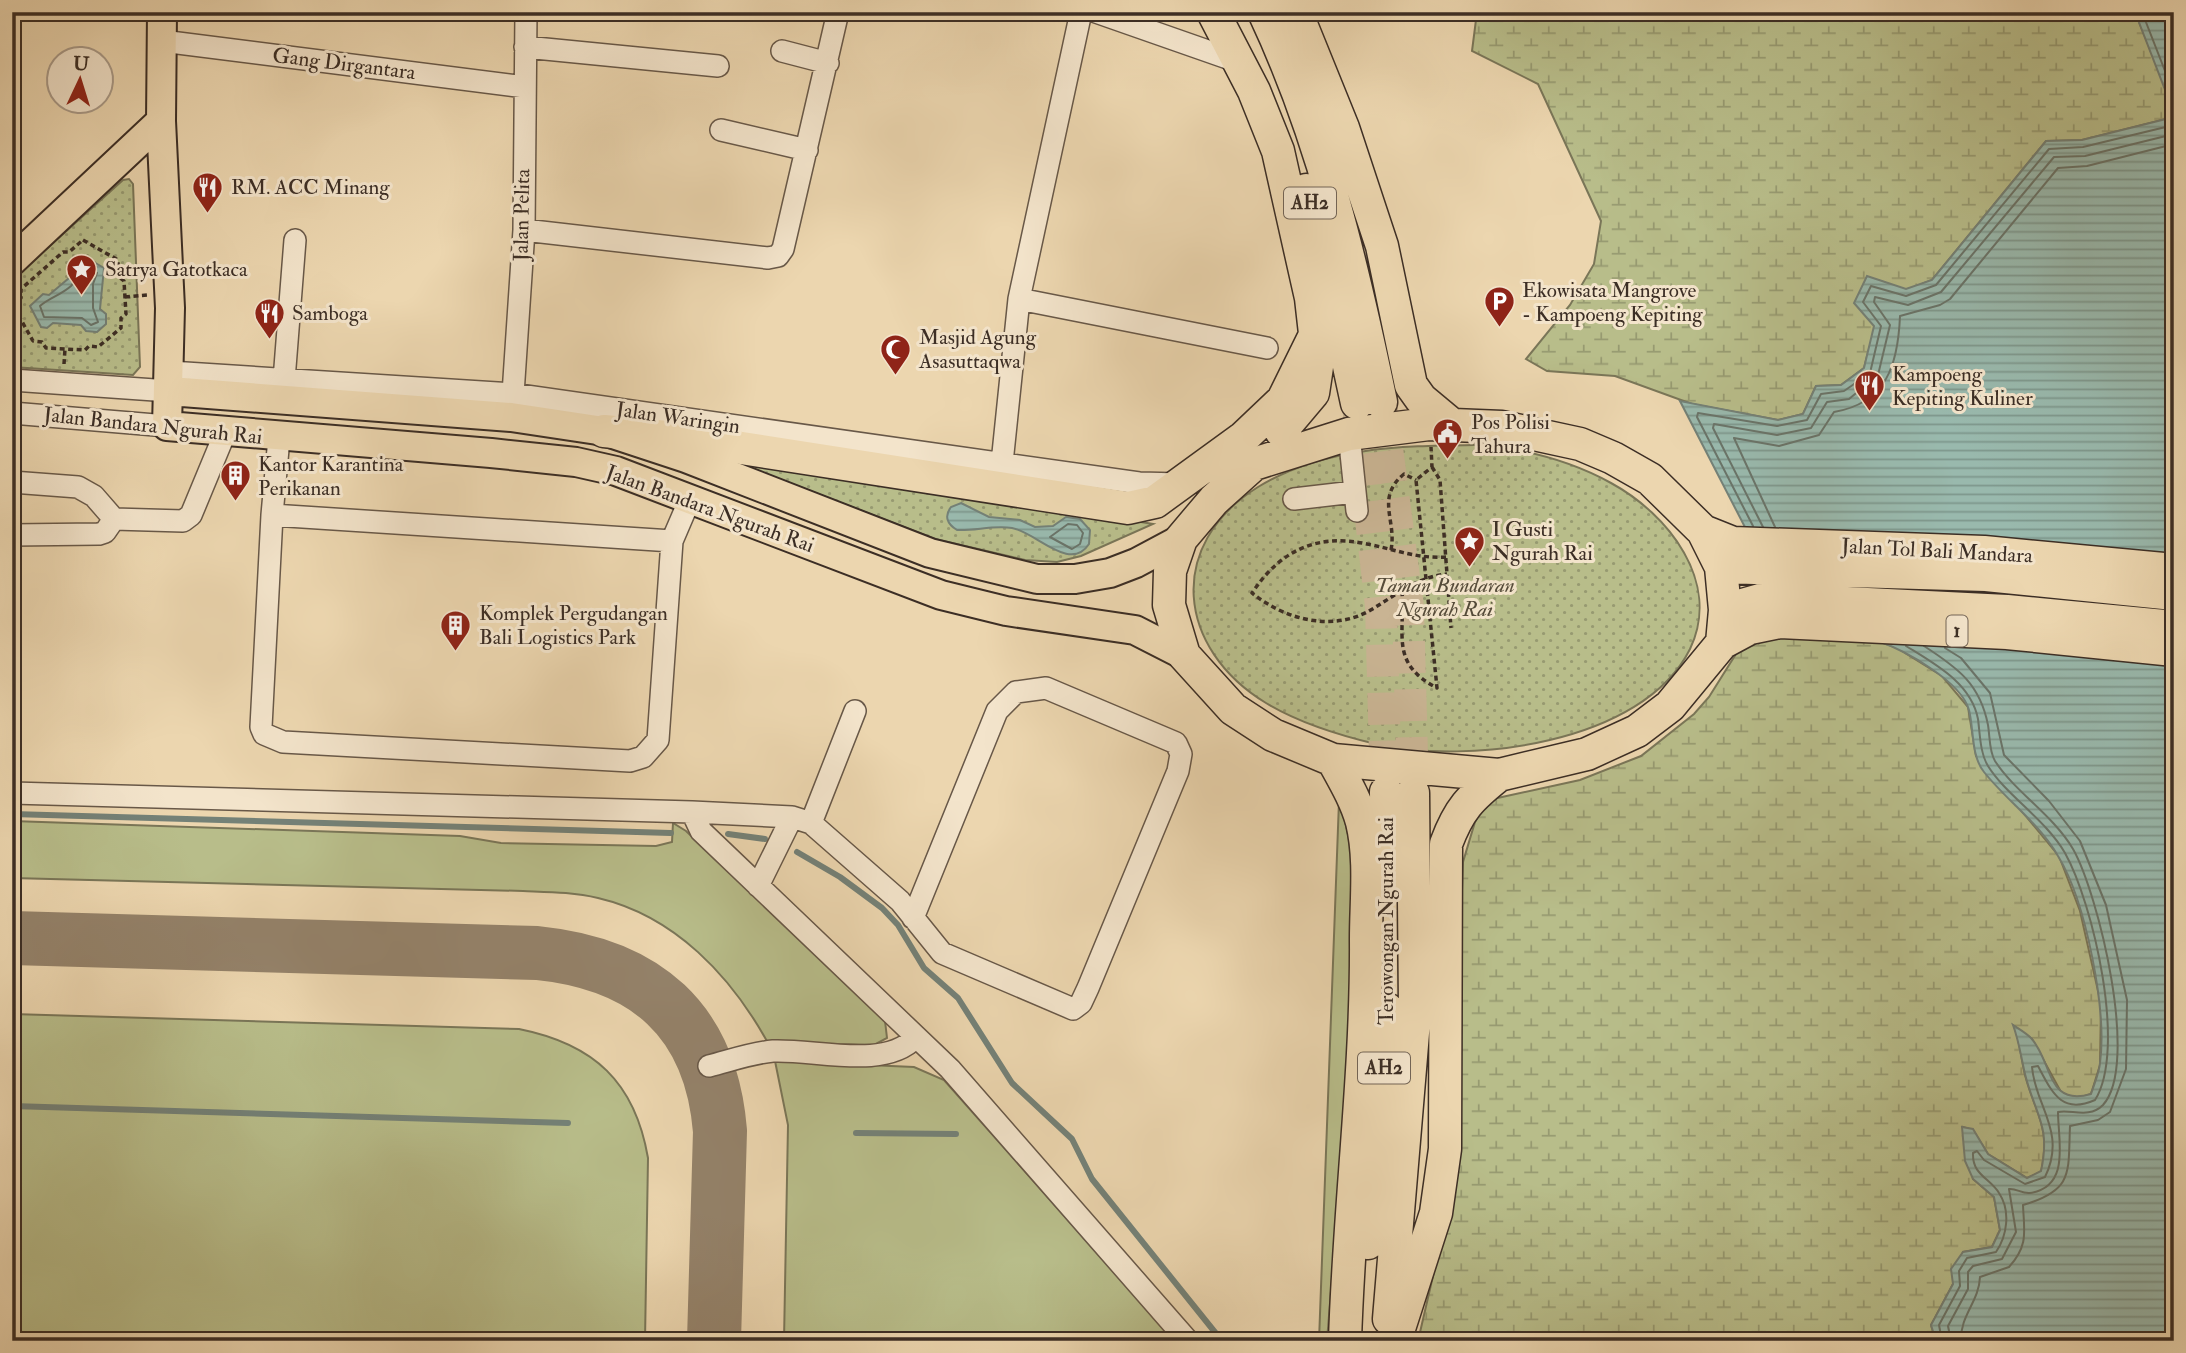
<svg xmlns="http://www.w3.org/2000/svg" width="2186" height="1353" font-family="'IM FELL Double Pica',serif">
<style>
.grass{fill:#b8bd8a;stroke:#7a7658;stroke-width:2}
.wetland{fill:url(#wetland-marsh);stroke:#7a7658;stroke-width:2}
.park{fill:url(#park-dots);stroke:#7a7658;stroke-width:2}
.water{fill:url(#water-rules);stroke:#748177;stroke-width:2}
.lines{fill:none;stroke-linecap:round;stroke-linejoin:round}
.shore{stroke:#6a7469;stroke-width:2}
.stream{stroke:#748177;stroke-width:6}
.taxiway{stroke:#94826a;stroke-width:54}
.highway-tunnel{stroke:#c9b493;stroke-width:32;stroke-dasharray:32 16;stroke-linecap:butt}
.minor-casing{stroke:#685848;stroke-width:24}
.major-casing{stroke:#3c2e25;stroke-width:32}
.highway-casing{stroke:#3c2e25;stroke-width:35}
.path{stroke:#3c2e25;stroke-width:3.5;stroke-dasharray:5 3.5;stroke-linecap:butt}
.minor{stroke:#f3e4cb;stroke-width:21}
.major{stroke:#ecd6af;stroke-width:28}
.highway{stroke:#ecd6af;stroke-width:32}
.labels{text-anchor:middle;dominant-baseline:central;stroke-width:6;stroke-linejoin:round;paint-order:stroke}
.shield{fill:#f3e4cb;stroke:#736557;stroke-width:2}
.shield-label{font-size:19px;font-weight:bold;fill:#3c2e25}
.street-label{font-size:21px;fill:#3c2e25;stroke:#f3e4cb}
.poi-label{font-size:21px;fill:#3c2e25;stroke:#f3e4cb;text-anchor:start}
.park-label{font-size:21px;font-style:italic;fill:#554b39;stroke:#f3e4cb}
</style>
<defs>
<pattern id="wetland-marsh" width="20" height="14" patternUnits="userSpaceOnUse" patternTransform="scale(1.75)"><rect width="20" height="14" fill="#b8bd8a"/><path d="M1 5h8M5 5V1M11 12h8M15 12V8" fill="none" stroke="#979a71"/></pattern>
<pattern id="park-dots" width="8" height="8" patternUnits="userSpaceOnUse" patternTransform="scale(1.75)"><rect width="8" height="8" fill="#b8bd8a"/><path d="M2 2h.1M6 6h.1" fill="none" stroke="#979a71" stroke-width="1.8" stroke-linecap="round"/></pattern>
<pattern id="water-rules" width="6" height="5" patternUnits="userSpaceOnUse" patternTransform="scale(1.75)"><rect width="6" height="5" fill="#99b9ad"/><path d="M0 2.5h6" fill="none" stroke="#7e978d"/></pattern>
</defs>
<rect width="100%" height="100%" fill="#ecd6af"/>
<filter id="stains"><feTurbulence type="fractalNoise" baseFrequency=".00286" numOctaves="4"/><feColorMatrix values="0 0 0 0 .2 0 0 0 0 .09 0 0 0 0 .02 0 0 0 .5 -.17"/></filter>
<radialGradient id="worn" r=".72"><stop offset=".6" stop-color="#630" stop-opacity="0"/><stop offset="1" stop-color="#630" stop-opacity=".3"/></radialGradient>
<!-- grass -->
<path class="grass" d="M1339,801c22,63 14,129 11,195 -4,115 -14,230 -23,345h-8z
M12,821l448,15 41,7 155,3 16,-4 1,-19 13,8 199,190 2,17 -13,7 -106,-2c-37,-67 -93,-127 -170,-145 -25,-6 -50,-6 -75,-7l-511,-13z
M12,1014l507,15c75,15 116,53 129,129l-3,183h-633z
M775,1061l139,6 30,13 231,261h-391l4,-216z"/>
<!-- wetland -->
<path class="wetland" d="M1477,12h658l39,96v9l-92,23 -36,1 -114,139c-48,17 -57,43 -68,88l-23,17 -25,1 -13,28 -25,6 -86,-16 -77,-28 -68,-5 -21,-12 44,-54 24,-41 7,-43 -63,-137 -66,-33z
M1759,633l119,8 19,7 45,28 26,31 8,49 83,100 21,55 21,93 -1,61 -9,29 -16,5 -14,-7 -29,-53 -18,-13c6,16 7,32 11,49 11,41 26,51 16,97l-14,6 -39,-24 -15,-24 -10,-3 10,52 21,18 6,33 -8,17 -29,5 -10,32 -22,41 5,16h-518l33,-143 12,-336 12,-40 7,-13 11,-10 87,-19 61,-24 53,-42 15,-17 27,-43z"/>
<!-- park -->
<path class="park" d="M129,179l4,5 7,183 -7,8 -121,-8v-87l111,-100z
M1474,445c46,3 95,15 137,38 57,31 111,99 79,166 -47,95 -222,116 -314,95 -38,-9 -77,-21 -110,-41 -89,-54 -101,-158 -8,-216 65,-40 142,-41 216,-42z
M704,450l449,74 -72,32 -24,6 -32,-2 -90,-21z"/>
<!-- water -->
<path class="water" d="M2135,12h39v96l-5,-8z
M2174,117v1224h-238l-5,-16 22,-41 -2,-15 12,-17 29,-5 8,-17 -6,-33 -21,-18 -8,-18 -3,-34 11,2 15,25 39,24 14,-7c10,-46 -6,-56 -16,-97 -4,-17 -6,-33 -12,-49 6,4 13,8 18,13 22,24 15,69 60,56 3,-10 8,-20 9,-31 7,-53 -14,-161 -42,-207 -19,-33 -51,-55 -74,-84 -13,-16 -10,-42 -15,-62 -8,-29 -65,-60 -91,-69l-112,-73 -86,-167 98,19 25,-6 13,-28 25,-1 23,-17 10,-42 -20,-23 13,-27 39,13 26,-9 114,-139 36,-1z
M85,257l19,11 -4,41 6,5v10l-9,8 -11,-1 -5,-6 -28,-2 -6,5 -6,-1 -11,-21 13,-12 6,1 20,-17v-8z
M961,503l28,14 31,3 15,7 18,-1 13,-9 14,2 10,11 -1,14c-19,29 -53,-12 -77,-16 -19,-3 -37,3 -55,2 -10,-6 -13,-14 -6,-23z"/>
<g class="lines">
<!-- shore -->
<path class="shore" d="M2142,12l32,82
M84,266l13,7 -4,11v24l5,14 -7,3 -9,-7 -38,-1 -4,-11c9,-8 21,-11 31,-20 6,-6 6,-13 13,-20z
M1068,524l9,1 6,8 -3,11 -8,5 -22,-12z
M1753,526l-56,-109 1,-4 79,13 30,-6 14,-26 23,-3 26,-18 11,-47 -18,-24 8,-16 35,10 30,-11 113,-136 34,-2 91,-22
M1763,527l-50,-99 1,-4 63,11 34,-7 16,-26 22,-3 29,-24 12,-50 -16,-23 1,-5 33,8 33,-13 113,-135 31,-1 89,-22
M1775,527l-41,-89 45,8 40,-11 15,-23c53,-9 64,-48 66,-96l40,-11 10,-6 108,-131 29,-2 87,-22
M1906,646c29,18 65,37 72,73 2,15 2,34 10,47 18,29 58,54 77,87 28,50 62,196 30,247 -34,15 -43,-8 -57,-34l-6,1c3,39 35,65 13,110l-20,7 -41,-24 -7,-9 -4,2c-1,22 17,25 26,40 12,18 8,43 -3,59l-29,6 -8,13 1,15 -21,39 3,16
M1924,646c34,22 56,38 64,79 2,12 1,26 7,36 20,31 58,54 78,88 25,44 67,215 30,256 -14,14 -32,4 -45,7 0,28 13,75 -28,81 -8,1 -14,-5 -21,-4l7,43 -14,27 -29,7 -5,6v17l-20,37 3,15
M1945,648l16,10 29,35 14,62 45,46 31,40 26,64 21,95 -1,69 -16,43 -12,8 -28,6c-2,47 4,64 -47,79 1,26 6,40 -14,62l-29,10c-1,25 -20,38 -19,64"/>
<!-- stream -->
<path class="stream" d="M12,814l659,19
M728,834l37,5
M797,852l43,25 42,31 16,17 26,43 34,30 54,85 60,56 20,40 130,162
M12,1106l556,17
M856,1133l100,1"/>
<!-- taxiway -->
<path class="taxiway" d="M12,938l525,15c109,11 174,67 183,178l-6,210"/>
<!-- highway-tunnel -->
<path class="highway-tunnel" d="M1381,403l27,204 5,186
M1358,406l23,200 5,185"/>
<defs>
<path id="minor" d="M1096,12l143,50
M162,41l363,46
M525,47l193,19
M782,51l46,12
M721,130l86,20
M524,230l244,28 10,-2 5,-7 55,-237
M1019,299l248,49
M170,372l342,22 627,89 42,1
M12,380l157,11
M284,380l11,-140
M512,409l12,-179 2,-218
M12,413l155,13
M1349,434l8,77
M279,438l-7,77 400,26
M1002,463l17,-164 62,-287
M12,482l66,5 16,9 20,23 69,2 8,-6 34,-82
M1294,499l60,-7
M272,515l-11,212 3,7 19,8 347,19 13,-4 15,-17 14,-199 18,-42
M12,535l87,-1 6,-2 9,-13
M12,793l680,19 9,19 249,238 238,272
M692,812l100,5 19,6 89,78 42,52 131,56 8,-6 7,-15 90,-217 3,-17 -5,-11 -130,-55 -30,4 -19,19 -84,207
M811,823l44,-112
M758,886l34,-69
M709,1066c20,-5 42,-13 64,-15 42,-2 111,19 142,-13"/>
<path id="major" d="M162,12l-1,109 9,187 -3,118 324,27 85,9 40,9 325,124 65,16 129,19 49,25
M12,261l149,-140
M169,391l342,26 93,14 82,27 244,95 107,26h38l35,-6 26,-10 45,-24"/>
<path id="highway" d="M1213,12l41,79 24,60 33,147 7,62 -5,33 -32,38
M1264,12c59,125 89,256 117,390
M1296,12l47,116 39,118 29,139 10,14 30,25
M1306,190l19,65 32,148
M1429,424l73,3 78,17 33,14 37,21 53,52 18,36 4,43 -3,33 -52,63 -33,25 -50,23 -88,21 -166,-15 -60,-25 -40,-26 -49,-54 -15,-50 1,-34 11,-32 33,-39 40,-36 95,-30z
M604,431l73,7 451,70 27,-6 88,-64 40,-38 33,-67
M1703,531l30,12 251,9 190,18
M1721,567l265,8 188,19
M1725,610l39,-11 23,1 220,11 167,16
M1722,643l28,-15 30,-6 227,11 167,17
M1333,760c11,20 23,40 29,62 9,37 4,79 4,117 1,134 -17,268 -21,402
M1386,792l1,92
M1368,1243l13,-117 6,-117
M1389,1319l26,-310 -2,-216
M1395,1341l41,-128 9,-64 1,-305c13,-35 24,-46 53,-69"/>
</defs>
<!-- minor casing -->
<use href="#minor" class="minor-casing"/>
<!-- major casing -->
<use href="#major" class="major-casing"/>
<!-- highway casing -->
<use href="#highway" class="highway-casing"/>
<!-- path -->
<path class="path" d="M83,240l35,20v16l6,5 2,33 -5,4v10l-23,19 -9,-1 -4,4 -39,-2 -4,-6 -9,-1 -21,-37 9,-6v-9l42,-37h6z
M125,297l22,-2
M64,364l1,-15
M1432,467l8,13 11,148
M1391,550c6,-30 -16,-52 13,-76l12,6
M1446,557c-29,2 -52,-8 -79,-13 -51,-11 -87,7 -115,49 32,26 79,39 117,18 26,-15 47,-34 78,-37
M1402,591c3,46 -12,72 35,97l-21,-208 16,-13 -1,-20"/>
<!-- minor -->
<use href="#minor" class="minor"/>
<!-- major -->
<use href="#major" class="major"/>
<!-- highway -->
<use href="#highway" class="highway"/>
</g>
<!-- icons -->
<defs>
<symbol id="restaurant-pin" viewBox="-11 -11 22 30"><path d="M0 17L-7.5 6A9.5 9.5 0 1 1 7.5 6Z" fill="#8f2418" stroke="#f3e4cb"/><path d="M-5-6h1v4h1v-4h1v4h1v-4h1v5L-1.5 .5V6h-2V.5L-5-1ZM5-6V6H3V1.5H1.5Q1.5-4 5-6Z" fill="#fff"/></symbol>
<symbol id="sight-pin" viewBox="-11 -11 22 30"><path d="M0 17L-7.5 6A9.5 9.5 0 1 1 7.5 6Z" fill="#8f2418" stroke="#f3e4cb"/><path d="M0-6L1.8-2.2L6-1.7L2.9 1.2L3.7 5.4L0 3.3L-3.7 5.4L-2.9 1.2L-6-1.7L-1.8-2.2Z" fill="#fff"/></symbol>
<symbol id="parking-pin" viewBox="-11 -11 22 30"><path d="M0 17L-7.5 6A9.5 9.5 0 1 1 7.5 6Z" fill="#8f2418" stroke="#f3e4cb"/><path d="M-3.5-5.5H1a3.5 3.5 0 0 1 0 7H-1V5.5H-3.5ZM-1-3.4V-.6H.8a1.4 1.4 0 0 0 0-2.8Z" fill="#fff"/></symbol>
<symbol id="mosque-pin" viewBox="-11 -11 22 30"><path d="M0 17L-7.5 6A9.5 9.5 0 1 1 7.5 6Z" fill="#8f2418" stroke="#f3e4cb"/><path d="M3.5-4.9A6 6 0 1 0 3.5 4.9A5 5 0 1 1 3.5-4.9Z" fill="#fff"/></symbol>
<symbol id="civic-pin" viewBox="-11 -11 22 30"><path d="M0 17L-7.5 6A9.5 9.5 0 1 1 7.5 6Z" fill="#8f2418" stroke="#f3e4cb"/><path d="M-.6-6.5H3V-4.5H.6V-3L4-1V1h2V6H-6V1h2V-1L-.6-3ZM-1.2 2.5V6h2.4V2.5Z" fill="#fff"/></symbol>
<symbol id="building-pin" viewBox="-11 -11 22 30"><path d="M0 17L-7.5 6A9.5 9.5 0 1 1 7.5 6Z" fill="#8f2418" stroke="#f3e4cb"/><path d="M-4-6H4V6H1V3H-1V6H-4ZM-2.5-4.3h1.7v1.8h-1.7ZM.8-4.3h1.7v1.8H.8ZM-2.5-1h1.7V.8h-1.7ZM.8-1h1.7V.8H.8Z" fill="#fff"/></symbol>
</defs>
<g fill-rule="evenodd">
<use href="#restaurant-pin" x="190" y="170" width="35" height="47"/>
<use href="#sight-pin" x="64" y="252" width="35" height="47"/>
<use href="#parking-pin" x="1482" y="284" width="35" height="47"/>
<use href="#restaurant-pin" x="252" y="296" width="35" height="47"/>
<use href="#mosque-pin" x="878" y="332" width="35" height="47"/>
<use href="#restaurant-pin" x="1852" y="368" width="35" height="47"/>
<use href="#civic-pin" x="1430" y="416" width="35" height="47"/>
<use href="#building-pin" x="218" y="458" width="35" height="47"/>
<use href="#sight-pin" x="1452" y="524" width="35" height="47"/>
<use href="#building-pin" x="438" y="608" width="35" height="47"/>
</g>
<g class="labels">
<!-- shield labels -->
<g class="shield">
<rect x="1284" y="187.5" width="52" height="31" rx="5"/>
<rect x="1946.5" y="615.5" width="21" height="31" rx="5"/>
<rect x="1358" y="1052.5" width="52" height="31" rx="5"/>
</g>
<g class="shield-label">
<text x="1310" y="203">AH2</text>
<text x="1957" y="631">1</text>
<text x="1384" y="1068">AH2</text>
</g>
<!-- street labels -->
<g class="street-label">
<text transform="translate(344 64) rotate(7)">Gang Dirgantara</text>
<text transform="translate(522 215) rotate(-89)">Jalan Pelita</text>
<text transform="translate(678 418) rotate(8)">Jalan Waringin</text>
<text transform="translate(153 426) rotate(6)">Jalan Bandara Ngurah Rai</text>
<text transform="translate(710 509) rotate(20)">Jalan Bandara Ngurah Rai</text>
<text transform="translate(1937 551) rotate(3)">Jalan Tol Bali Mandara</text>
<text transform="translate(1386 921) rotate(-90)">Terowongan Ngurah Rai</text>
</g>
<!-- poi labels -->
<g class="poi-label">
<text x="231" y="187">RM. ACC Minang</text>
<text x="105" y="269">Satrya Gatotkaca</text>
<text x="1522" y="290">Ekowisata Mangrove<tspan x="1522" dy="24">- Kampoeng Kepiting</tspan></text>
<text x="292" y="313">Samboga</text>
<text x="919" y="337">Masjid Agung<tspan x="919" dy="24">Asasuttaqwa</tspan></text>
<text x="1892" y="374">Kampoeng<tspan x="1892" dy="24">Kepiting Kuliner</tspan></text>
<text x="1471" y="422">Pos Polisi<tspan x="1471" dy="24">Tahura</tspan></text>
<text x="258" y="464">Kantor Karantina<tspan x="258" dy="24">Perikanan</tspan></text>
<text x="1492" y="529">I Gusti<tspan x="1492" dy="24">Ngurah Rai</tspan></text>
<text x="479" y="613">Komplek Pergudangan<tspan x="479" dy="24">Bali Logistics Park</tspan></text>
</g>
<!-- park labels -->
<g class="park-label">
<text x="1445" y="585">Taman Bundaran<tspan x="1445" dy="24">Ngurah Rai</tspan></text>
</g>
</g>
<!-- margin -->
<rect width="2186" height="1353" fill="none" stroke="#ecd6af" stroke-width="42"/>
<rect x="14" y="14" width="2158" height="1325" fill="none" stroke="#3c2e25" stroke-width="3.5"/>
<rect x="21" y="21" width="2144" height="1311" fill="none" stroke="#3c2e25" stroke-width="2"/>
<!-- north arrow -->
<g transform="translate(80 80) rotate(4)"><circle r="33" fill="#f3e4cb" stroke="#aa9b89" stroke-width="2"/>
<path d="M0-5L12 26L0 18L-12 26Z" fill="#8f2418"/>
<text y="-10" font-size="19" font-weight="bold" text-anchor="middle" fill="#3c2e25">U</text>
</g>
<rect width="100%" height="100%" filter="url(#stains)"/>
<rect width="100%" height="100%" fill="url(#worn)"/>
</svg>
